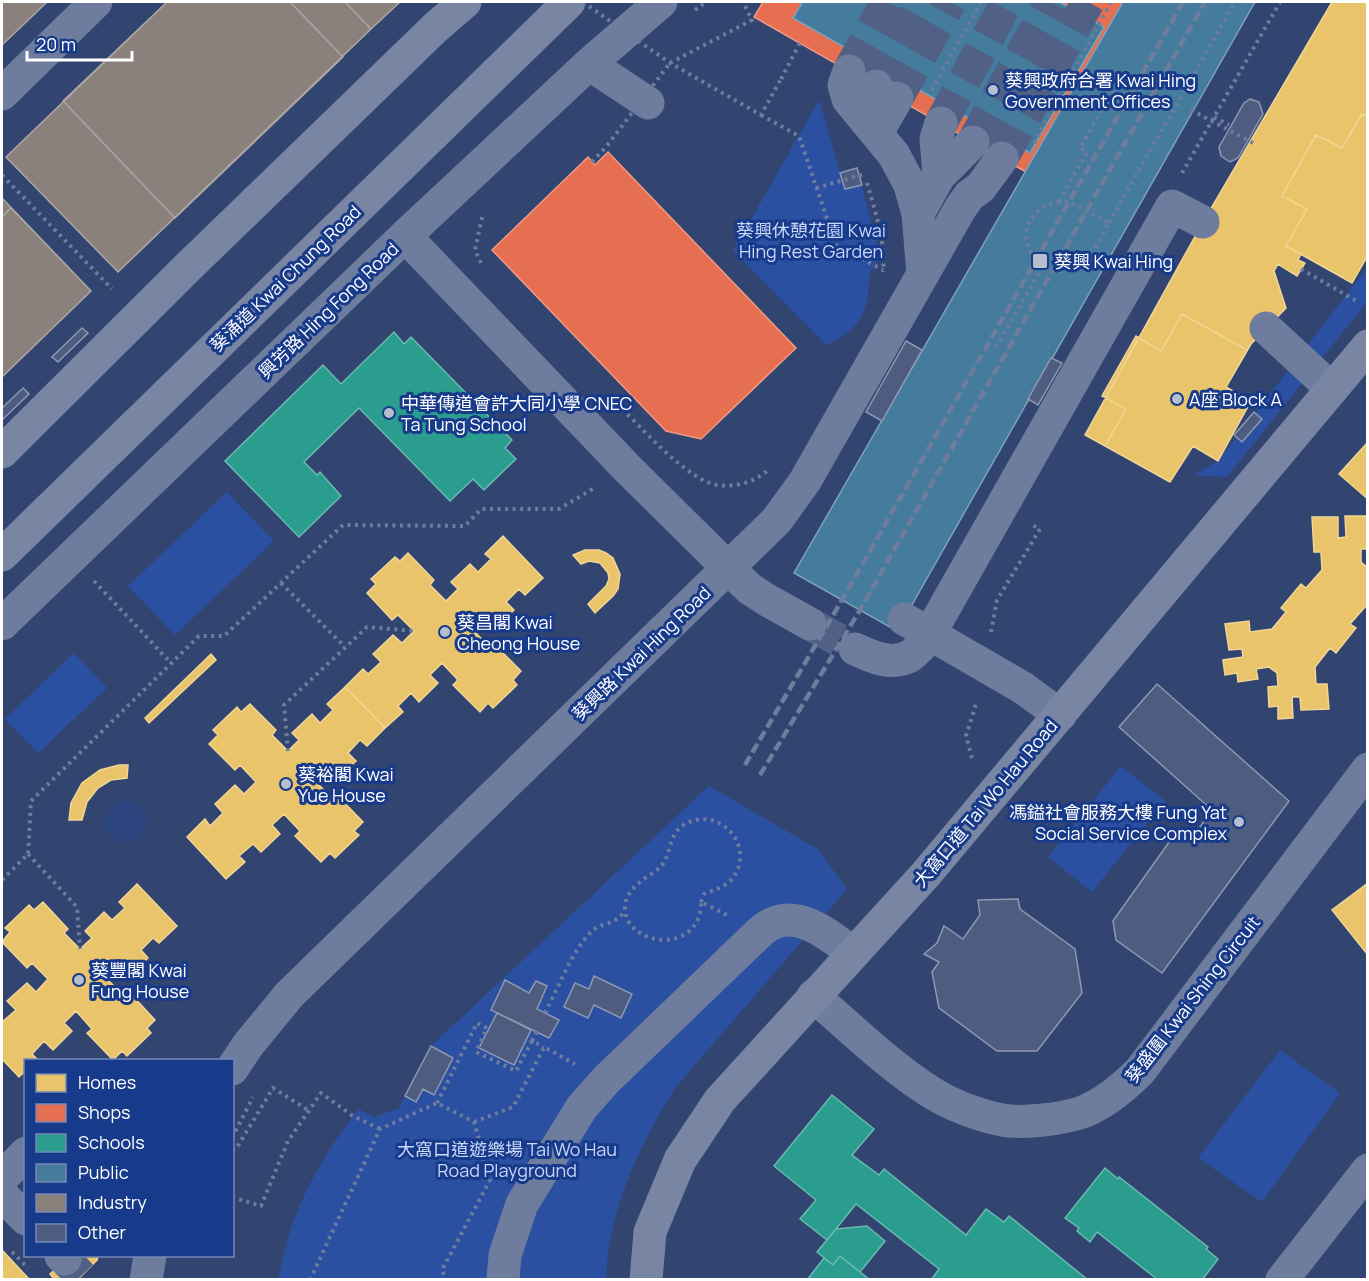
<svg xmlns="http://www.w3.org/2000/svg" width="1369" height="1281" font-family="Manrope,'Noto Sans TC',sans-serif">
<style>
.green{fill:#2c50a1}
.water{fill:#2d457f}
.homes{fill:#e9c46a;stroke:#f0d697;stroke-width:1.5}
.shops{fill:#e76f51;stroke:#ee9a85;stroke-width:1.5}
.schools{fill:#2a9d8f;stroke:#6abab1;stroke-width:1.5}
.public{fill:#457b9d;stroke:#7da3ba;stroke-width:1.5}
.industry{fill:#8a817c;stroke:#ada7a3;stroke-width:1.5}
.building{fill:#4d5c7f;stroke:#8d98b3;stroke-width:1.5}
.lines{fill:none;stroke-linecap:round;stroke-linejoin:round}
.minor-tunnel{stroke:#516085;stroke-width:33;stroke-dasharray:33 16;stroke-linecap:butt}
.path{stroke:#6e7c9d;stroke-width:4;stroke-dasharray:3 4.5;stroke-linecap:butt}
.minor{stroke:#6e7c9d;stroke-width:33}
.major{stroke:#7885a3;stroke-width:33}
.rail{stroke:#6f7d9c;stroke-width:4.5;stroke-dasharray:10 4.5;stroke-linecap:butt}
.path-bridge{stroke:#6e7c9d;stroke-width:4;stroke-dasharray:3 4.5;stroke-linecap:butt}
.minor-bridge{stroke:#6e7c9d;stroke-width:33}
.poi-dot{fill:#b7becd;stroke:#183a8a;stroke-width:2}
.labels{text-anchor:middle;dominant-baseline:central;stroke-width:6;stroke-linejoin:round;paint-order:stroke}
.poi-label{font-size:18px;fill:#fff;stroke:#183a8a;text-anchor:start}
.park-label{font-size:18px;fill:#c8d7fa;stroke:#183a8a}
.street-label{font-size:18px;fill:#fff;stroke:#183a8a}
</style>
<rect width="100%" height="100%" fill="#324470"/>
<!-- green -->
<path class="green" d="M819,100l21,72 17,-4 23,88c-4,7 -9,14 -11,22 -1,6 0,13 -1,19 -5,25 -19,39 -42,48l-93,-94z
M1367,268v34l-140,175 -33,-2 24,-14z
M227,492l47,49 -99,94 -47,-49z
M74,653l33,35 -69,65 -33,-34z
M1121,766l44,35 -73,91 -44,-35z
M709,786l109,63 29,40 -172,199c-36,58 -66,121 -69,191l-328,1c4,-18 8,-37 14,-54 15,-44 39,-81 66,-117l16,8 25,-9 32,-62z
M1280,1050l60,43 -78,109 -64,-44z"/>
<!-- water -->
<path class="water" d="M105 822a21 21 0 1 1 42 0a21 21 0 1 1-42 0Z"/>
<!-- homes -->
<path class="homes" d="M1332,2h36v253l-16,28 -51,-29 -3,6 7,3 -8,13 -19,-12 -4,7 12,37 -35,36 -25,43 25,14 -33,60 -25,-15 -23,36 -85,-47 118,-213z
M1362,114l6,3v138l-16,28 -66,-37 21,-37 -25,-13 34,-61 26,13z
M645,269l20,22 17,-16 19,22 -18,15 7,7 17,-15 20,21 -17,15 20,23 -20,18 -20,-23 -7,7 20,22 -20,17 -20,-22 -17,15 -19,-21 17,-15 -7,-7 -17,15 -19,-21 17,-15 -20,-22 20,-18 20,22 7,-7 -19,-22z
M1182,314l65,36 -21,37 25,14 -33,60 -25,-15 -23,36 -65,-36 21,-37 -24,-13 34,-60 25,15z
M1368,442v57l-29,-25z
M1345,516h22l1,33h-7v13l7,6v38l-3,1 -15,17 6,4 -20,25 -6,-5 -15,19 1,17h11l2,25 -28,1 -1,-13h-8l1,21 -15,1v-13l-9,1 -1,-20 10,-1 -1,-13 -8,-6 -13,2 2,10 -20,3 -1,-9 -12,2 -2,-15 20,-3 -1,-8 -13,1 -4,-26 24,-3 1,11 22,-3 14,-17 -5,-4 20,-24 5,4 16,-18 -1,-18h-7l-2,-35h26v21l8,-1z
M503,536l40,42 -18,17 -6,-6 -13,13 8,8 -20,19 -7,-8 -12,11 16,17 4,-4 26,26 -8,9 4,5 -24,23 -5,-5 -8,9 -27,-27 5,-5 -16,-17 -12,12 8,8 -19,19 -8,-9 -13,13 5,6 -18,16 -40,-41 18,-18 5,5 13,-12 -8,-8 20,-19 9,8 12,-12 -16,-16 -6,5 -25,-27 9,-9 -5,-5 24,-22 5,4 8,-8 26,27 -4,5 16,16 12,-12 -7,-7 19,-18 8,8 13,-13 -6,-5z
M585,550h14l7,3 7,5 7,16 -2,15 -5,7 -18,17 -7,-9 18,-18 3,-7 -1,-6 -8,-10 -11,-2 -8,3 -8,-9z
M211,654l5,6 -67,63 -4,-5z
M345,687l40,41 -18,18 -7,-6 -12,13 8,8 -20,18 -7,-8 -12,12 16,16 4,-4 26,27 -9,9 5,4 -24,23 -5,-5 -9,9 -26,-26 5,-5 -16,-17 -12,11 8,9 -19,18 -8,-8 -14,12 6,6 -19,17 -39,-42 18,-18 5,7 13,-13 -8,-9 20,-19 9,9 12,-12 -16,-17 -5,5 -26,-26 9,-9 -5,-5 24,-23 4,5 9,-8 26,26 -4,5 16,16 11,-11 -7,-7 20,-19 8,9 13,-13 -6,-6z
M119,765h9l-1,13 -16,2 -13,8 -11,14 -5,18h-13l2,-17 11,-20 18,-13z
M1368,883v70l-1,1 -35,-44z
M137,884l40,42 -18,17 -6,-5 -12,12 7,8 -19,18 -8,-7 -12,12 16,16 5,-4 25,27 -8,8 4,5 -24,23 -5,-5 -9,9 -26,-27 5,-4 -16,-18 -12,12 8,8 -19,19 -9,-9 -12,13 5,5 -2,1h-9v10l-7,7 -17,-18v-37l14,-12 -9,-9 20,-18 9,9 12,-13 -16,-16 -5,5 -25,-26 8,-10 -5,-4 24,-23 5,5 9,-8 25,27 -4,4 16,16 12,-11 -7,-7 19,-19 8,8 13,-12 -6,-6z
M2,1250l28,30h-28z
M69,1256h29l-1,4 -20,20h-22l-5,-6z"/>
<!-- shops -->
<path class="shops" d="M763,2h360l-97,170 -272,-155z
M608,152l188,196 -95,91 -35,-8 -174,-181 96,-93 7,8z"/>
<!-- schools -->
<path class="schools" d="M394,332l10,12 7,-7 101,103 -7,8 11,11 -32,31 -11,-11 -23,22 -91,-93 -55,54 13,13 3,-3 21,24 -42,41 -74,-76 98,-96 18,19z
M832,1095l42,34 -22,26 27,20 5,-6 82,66 20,-26 18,13 5,-6 79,64h-157l8,-11 -83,-65 -29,36 -27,-21 16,-19 -42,-34z
M1105,1168l13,11 1,-2 89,70 -2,2 12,10 -16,21h-44l-61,-48 -7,10 -13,-11 2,-3 -14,-10z
M867,1226l18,15 -25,31 -20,-16 -7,9 -16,-13 19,-23z
M840,1256l30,24h-63l17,-22 9,7z"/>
<!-- public -->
<path class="public" d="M799,2h261l44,25 -74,126 -237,-135 9,-15z
M1123,2h132l-358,629 -103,-58z"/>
<!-- industry -->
<path class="industry" d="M2,2h45l-45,43z
M167,2h123l53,55 -168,161 -112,-117z
M167,2h178l26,27 -253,243 -112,-115z
M345,2h55l-29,27z
M345,2h55l-29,27z
M2,198l89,93 -89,86z
M11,208l80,83 -89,86v-160z"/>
<!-- building -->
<path class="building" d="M1250,99l9,3 4,12 -25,44 -8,4 -9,-6 -2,-9 25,-44z
M857,168l5,17 -17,4 -5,-16z
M82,328l6,5 -30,29 -6,-5z
M906,341l16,9 -40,71 -16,-9z
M1051,358l11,5 -24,42 -10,-6z
M23,388l6,6 -27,26v-12z
M1254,412l8,7 -20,23 -8,-7z
M1157,684l132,117 -127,172 -46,-33 -3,-19 59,-83 23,-4 17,-24 -93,-83z
M1018,899l2,10 55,40 7,44 -45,58h-40l-58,-43 -7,-36 7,-10 -15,-8 13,-11 7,-17 19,13 17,-24 -2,-15z
M594,976l38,18 -11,24 -27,-13 -6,13 -24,-11 11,-24 14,6z
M505,980l24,13 7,-12 11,5 -10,23 22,11 -10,18 -58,-28z
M497,1013l34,17 -17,35 -35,-17z
M431,1046l22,12 -19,37 -11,-6 -7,13 -11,-6z"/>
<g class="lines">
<!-- minor-tunnel -->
<path class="minor-tunnel" d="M849,71l38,-69
M876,86l47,-84
M897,98l53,-96
M941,123l66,-121
M973,142l78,-140
M1002,158l86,-156
M810,624l45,25
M65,1259l16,17"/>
<!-- path -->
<path class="path" d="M695,10l11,-8
M670,63l82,-43 -9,-18
M781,79l19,-36
M932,90l49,-88
M761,115l38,21 37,109 47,25
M1214,117l15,8
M1034,143l77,-141
M1182,173l98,-171
M2,175l110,114
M867,183c8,28 19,60 16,89
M816,188l48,-14
M1059,201l28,-49 -7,-4 43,-75
M1057,202h12l40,21c-8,13 -15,33 -29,42 -44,28 -83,-48 -23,-63z
M481,263l-6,-13 8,-37
M1301,269l57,33
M996,347l47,-81
M617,404c26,25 55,59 86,76 20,11 49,5 65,-10
M94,581l77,82
M281,583l64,64
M991,632l6,-32 43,-71 -8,-4
M288,751l-4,-46 83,-78 47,4
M972,758l-6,-22 11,-35
M28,854l49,53 3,42
M2,880l26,-26 3,-53 168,-165h25l119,-111 122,1 16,-17h78l37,-22
M701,902l3,-8c10,-4 21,-7 28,-15 26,-32 -14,-77 -50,-53 -15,11 -10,32 -24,43 -13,10 -34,20 -33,41 3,37 76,45 76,-8l26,13
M545,1013c14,-26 25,-59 46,-81 11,-11 22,-5 34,-21
M532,1041l5,-9
M437,1103l40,-80 10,5 -11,24 40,19 16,-30 12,6
M474,1122l39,-15 31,-60 31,17
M232,1138l21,-41
M232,1150l4,-1 37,-61 35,22
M232,1197l29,9 27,-65 33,-48 32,23 27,13
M12,1252l16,16
M310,1280l70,-151 57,-26 37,19 16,58 -48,90 4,10"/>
<!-- minor -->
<path class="minor" d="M589,64l59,39
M849,71l-5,14 4,14 46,56 16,30 8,29 5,60
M2,94l94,-92
M861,114l15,-28
M877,133l20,-35
M939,176l-3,-37 5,-16
M918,214l21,-38 34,-34
M405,236l222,232 101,100 22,21 17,11 43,24
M1266,328l66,61
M2,624l403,-388 184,-172 72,-62
M855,649c17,8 37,17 55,7 5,-3 10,-10 15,-14l247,-436 31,16
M1023,688l37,27
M813,996c37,31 73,67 113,93 22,15 51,26 76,31 20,4 58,-1 78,-7 23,-8 43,-25 60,-42l228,-302
M232,1069l16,-24 41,-50 488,-475 28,-39 155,-272 9,-13 12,-9 21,-29
M2,1178l24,-25
M2,1195l24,24
M61,1256l4,3
M146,1280l4,-24
M503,1280l2,-25 17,-51 60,-97 24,-27 154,-148c32,-29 66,1 93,21
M1282,1280l86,-110"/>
<!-- major -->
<path class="major" d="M2,452l184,-183 250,-242 29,-25
M2,555l567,-553
M646,1280l4,-48 30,-72 40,-60 206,-226 442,-528"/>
<!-- rail -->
<path class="rail" d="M745,765l97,-165 341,-598
M760,775l100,-165 345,-608"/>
<!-- path-bridge -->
<path class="path-bridge" d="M583,2l87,61 91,52 20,-36
M1191,110l62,33
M592,162l14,-15 64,-84
M1109,223l126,-221"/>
<!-- minor-bridge -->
<path class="minor-bridge" d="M904,619l119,69"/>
</g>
<!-- markers -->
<g class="poi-dot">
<circle cx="993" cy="90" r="6"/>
<rect x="1032" y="253" width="16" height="16" rx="3"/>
<circle cx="1177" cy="399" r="6"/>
<circle cx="389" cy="413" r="6"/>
<circle cx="445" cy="632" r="6"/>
<circle cx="286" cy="784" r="6"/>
<circle cx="1239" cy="822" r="6"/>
<circle cx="79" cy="980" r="6"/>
</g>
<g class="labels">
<!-- poi labels -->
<g class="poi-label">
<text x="1005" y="80">葵興政府合署 Kwai Hing<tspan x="1005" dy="21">Government Offices</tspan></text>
<text x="1054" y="261">葵興 Kwai Hing</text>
<text x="1189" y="399">A座 Block A</text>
<text x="401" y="403">中華傳道會許大同小學 CNEC<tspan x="401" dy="21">Ta Tung School</tspan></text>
<text x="457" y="622">葵昌閣 Kwai<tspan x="457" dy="21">Cheong House</tspan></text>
<text x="298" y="774">葵裕閣 Kwai<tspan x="298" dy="21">Yue House</tspan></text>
<text x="1227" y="812" text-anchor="end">馮鎰社會服務大樓 Fung Yat<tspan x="1227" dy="21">Social Service Complex</tspan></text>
<text x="91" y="970">葵豐閣 Kwai<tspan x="91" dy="21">Fung House</tspan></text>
</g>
<!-- park labels -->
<g class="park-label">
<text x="811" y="230">葵興休憩花園 Kwai<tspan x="811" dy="21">Hing Rest Garden</tspan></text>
<text x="507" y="1149">大窩口道遊樂場 Tai Wo Hau<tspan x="507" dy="21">Road Playground</tspan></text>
</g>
<!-- street labels -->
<g class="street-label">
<text transform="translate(285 278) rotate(-44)">葵涌道 Kwai Chung Road</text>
<text transform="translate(328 310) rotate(-44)">興芳路 Hing Fong Road</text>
<text transform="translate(641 653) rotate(-44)">葵興路 Kwai Hing Road</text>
<text transform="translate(985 803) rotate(-50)">大窩口道 Tai Wo Hau Road</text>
<text transform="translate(1192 999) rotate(-52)">葵盛圍 Kwai Shing Circuit</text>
</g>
</g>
<!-- border -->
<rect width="1369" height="1281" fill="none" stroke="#ffffff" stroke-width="6"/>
<!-- legend -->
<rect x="24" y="1059" width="210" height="198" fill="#183a8a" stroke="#7489b9" stroke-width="1.5"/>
<rect x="36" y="1074" width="30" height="18" fill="#e9c46a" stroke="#7489b9" stroke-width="1.5"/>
<text x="78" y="1089" font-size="18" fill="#ffffff">Homes</text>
<rect x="36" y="1104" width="30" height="18" fill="#e76f51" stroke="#7489b9" stroke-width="1.5"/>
<text x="78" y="1119" font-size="18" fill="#ffffff">Shops</text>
<rect x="36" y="1134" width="30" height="18" fill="#2a9d8f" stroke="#7489b9" stroke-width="1.5"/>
<text x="78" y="1149" font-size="18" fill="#ffffff">Schools</text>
<rect x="36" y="1164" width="30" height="18" fill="#457b9d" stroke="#7489b9" stroke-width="1.5"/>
<text x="78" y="1179" font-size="18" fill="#ffffff">Public</text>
<rect x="36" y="1194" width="30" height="18" fill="#8a817c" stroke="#7489b9" stroke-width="1.5"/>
<text x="78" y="1209" font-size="18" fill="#ffffff">Industry</text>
<rect x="36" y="1224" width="30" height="18" fill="#4d5c7f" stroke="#7489b9" stroke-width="1.5"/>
<text x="78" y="1239" font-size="18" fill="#ffffff">Other</text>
<!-- scale -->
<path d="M27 51v9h105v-9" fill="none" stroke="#ffffff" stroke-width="3"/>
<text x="36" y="51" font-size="18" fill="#ffffff" stroke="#183a8a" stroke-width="4.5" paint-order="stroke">20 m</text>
</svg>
